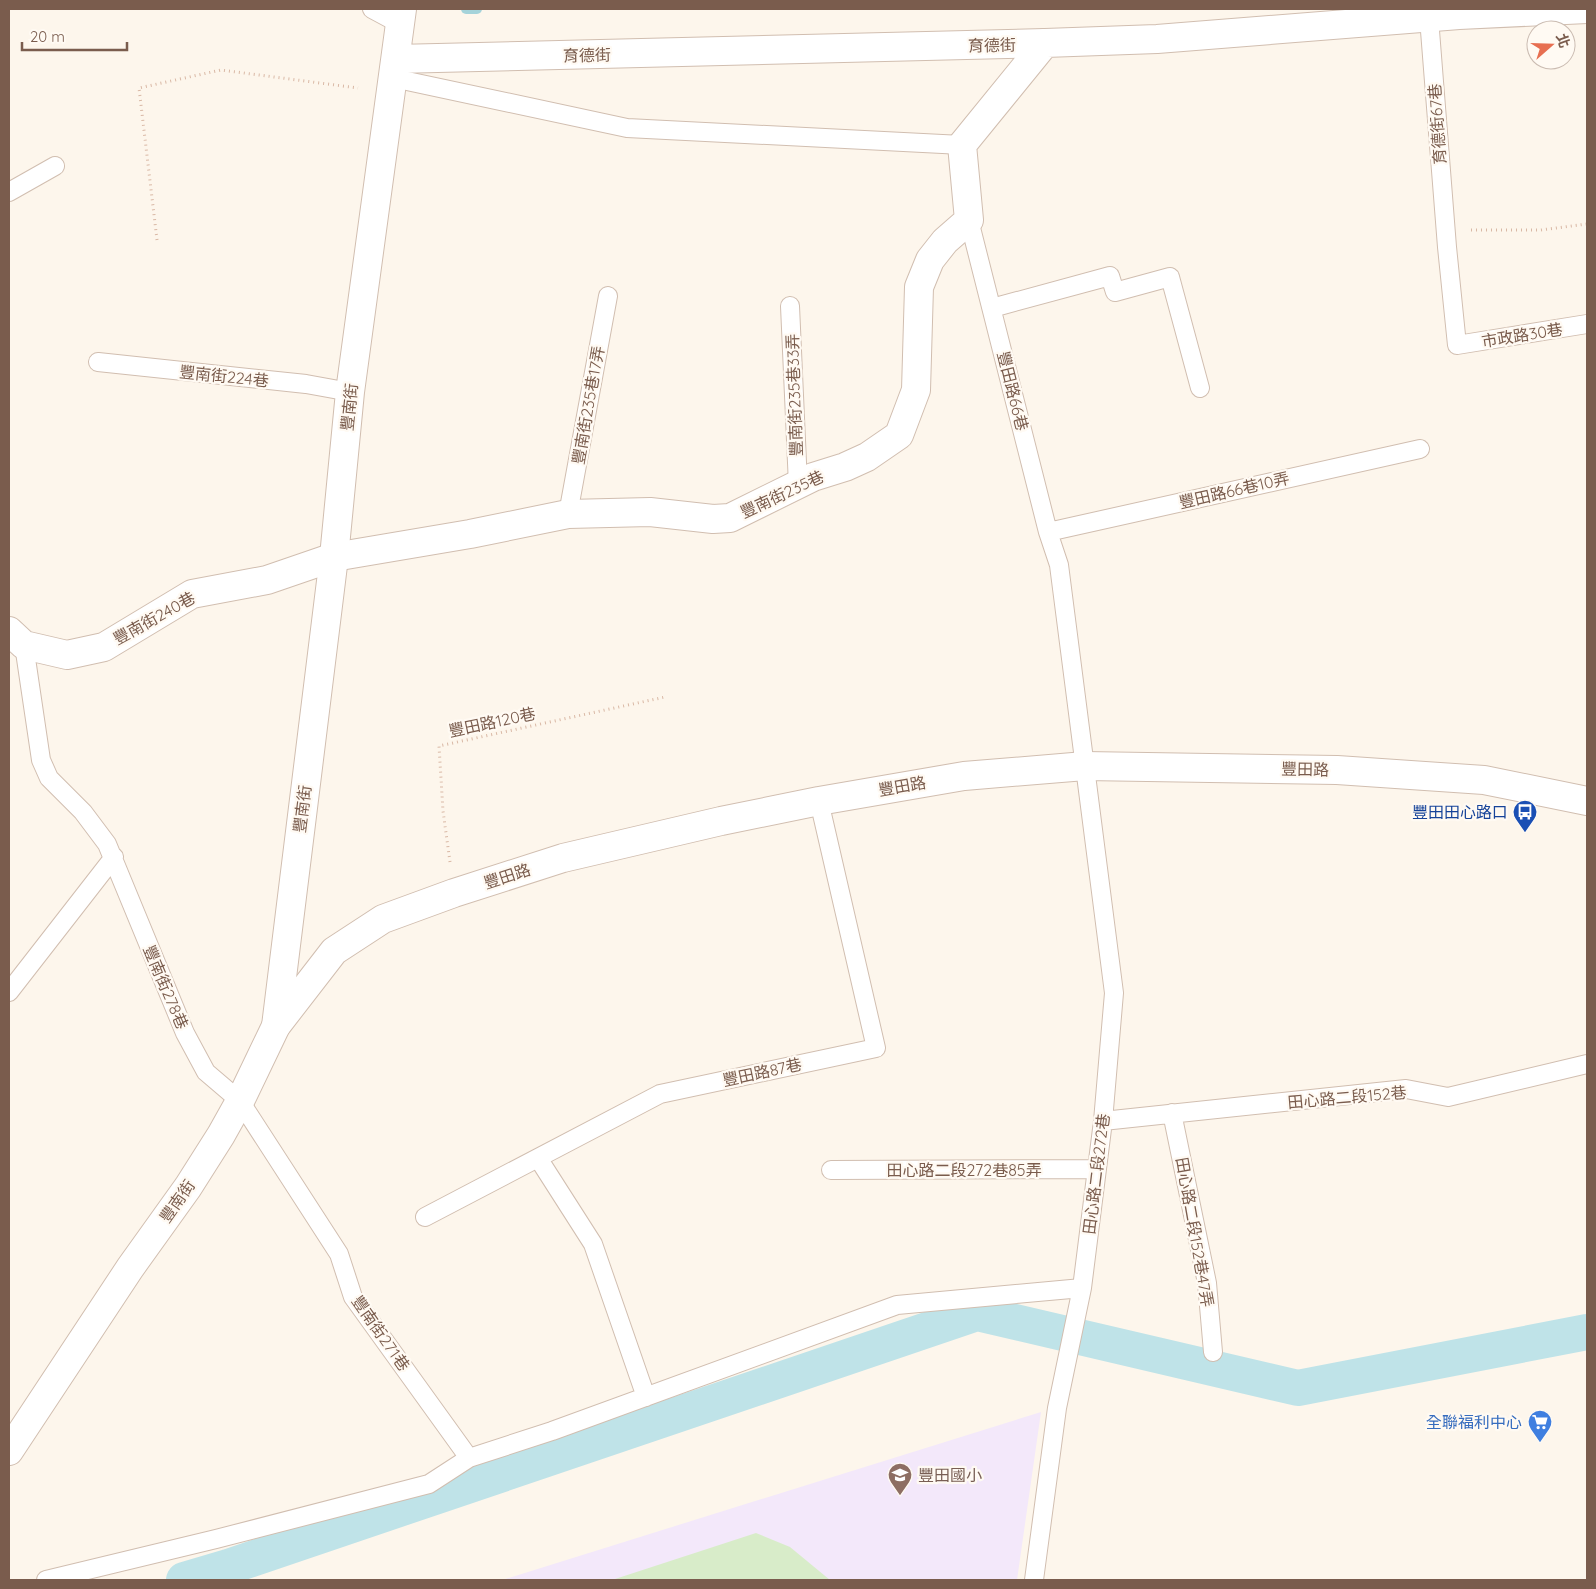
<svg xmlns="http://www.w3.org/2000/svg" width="1596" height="1589" font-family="Quicksand,'Noto Sans TC',sans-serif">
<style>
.education{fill:#f3e8fa}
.green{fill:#d8ecc9}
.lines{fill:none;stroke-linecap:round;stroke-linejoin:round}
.stream{stroke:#a5d3da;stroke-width:10}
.canal{stroke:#bfe3e8;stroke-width:36}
.service-casing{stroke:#d1beb0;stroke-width:20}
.minor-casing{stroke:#d1beb0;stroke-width:30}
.tertiary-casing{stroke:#d1beb0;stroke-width:30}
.path{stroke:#d9b8a5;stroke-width:3;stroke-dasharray:1 4;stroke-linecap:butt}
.service{stroke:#fff;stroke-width:18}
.minor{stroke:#fff;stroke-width:28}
.tertiary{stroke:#fff;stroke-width:28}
.labels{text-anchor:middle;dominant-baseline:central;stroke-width:4.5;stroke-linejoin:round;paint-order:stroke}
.street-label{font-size:16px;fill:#7a5c4d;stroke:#fffaf3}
.transit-label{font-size:16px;fill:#164399;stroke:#fffaf3;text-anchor:end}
.shop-label{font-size:16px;fill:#366cbe;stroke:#fffaf3;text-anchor:end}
.education-label{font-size:16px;fill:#785e54;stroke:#fffaf3;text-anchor:start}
</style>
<rect width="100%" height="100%" fill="#fdf6ec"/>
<!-- education -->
<path class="education" d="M1041,1412l-24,168h-515z"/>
<!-- green -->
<path class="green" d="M756,1533l34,14 40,33h-218z"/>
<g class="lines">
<!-- stream -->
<path class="stream" d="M466,9h11"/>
<!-- canal -->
<path class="canal" d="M184,1580l44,-13 749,-254 321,75 289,-56"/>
<defs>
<path id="service" d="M372,9l28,15
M1429,18l18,229 10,98 130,-21
M393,78l234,50 335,17
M9,192l46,-26
M969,220l79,312 11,33 55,428 -11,128 -21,167 -25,120 -23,172
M790,306l8,179
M992,308l118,-32 5,16 55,-15 30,111
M98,362l208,22 44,8
M568,514l40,-218
M1048,532l372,-83
M24,645l17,115 8,18 34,34 24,32 78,189 21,39 34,29 99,153 14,43 116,161
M9,992l105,-135
M1172,1113l35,170 6,69
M1103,1121l303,-32 42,8 139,-33
M538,1158l55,86 53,153
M831,1170l266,-1
M425,1217l235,-123 216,-46 -57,-247
M46,1580l170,-41 213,-55 40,-26 83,-27 345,-126 185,-17"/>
<path id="minor" d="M396,59l649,-16
M276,1026l58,-469 16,-165 52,-383"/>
<path id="tertiary" d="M9,631l15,14 43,10 37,-8 88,-53 75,-14 67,-23 136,-23 98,-20 82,-2 63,7 17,-1 83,-41 32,-10 22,-10 32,-22 17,-45 3,-103 11,-27 15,-19 24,-21 -7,-75 83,-102 112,-4 302,-24 128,-6
M9,1451l121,-183 58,-81 33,-52 19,-34 36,-75 58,-75 49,-32 71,-26 109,-35 158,-37 98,-20 145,-25 121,-10 252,4 147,10 103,21"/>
</defs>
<!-- service casing -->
<use href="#service" class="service-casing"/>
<!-- minor casing -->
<use href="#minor" class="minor-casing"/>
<!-- tertiary casing -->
<use href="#tertiary" class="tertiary-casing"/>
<!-- path -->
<path class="path" d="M1471,230h70l46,-6
M157,240l-18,-152 82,-18 137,18
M450,862l-7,-51 -4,-65 226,-49"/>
<!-- service -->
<use href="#service" class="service"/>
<!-- minor -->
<use href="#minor" class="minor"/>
<!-- tertiary -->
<use href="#tertiary" class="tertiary"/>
</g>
<!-- icons -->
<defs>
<symbol id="bus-pin" viewBox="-11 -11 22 30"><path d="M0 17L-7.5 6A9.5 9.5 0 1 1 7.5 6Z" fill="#1a4fb4" stroke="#fffaf3"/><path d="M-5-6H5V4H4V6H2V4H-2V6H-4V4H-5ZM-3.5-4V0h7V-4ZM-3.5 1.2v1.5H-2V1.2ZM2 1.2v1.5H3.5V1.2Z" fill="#fff"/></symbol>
<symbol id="supermarket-pin" viewBox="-11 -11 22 30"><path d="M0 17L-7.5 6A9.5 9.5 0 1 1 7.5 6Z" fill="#3f7fe0" stroke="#fffaf3"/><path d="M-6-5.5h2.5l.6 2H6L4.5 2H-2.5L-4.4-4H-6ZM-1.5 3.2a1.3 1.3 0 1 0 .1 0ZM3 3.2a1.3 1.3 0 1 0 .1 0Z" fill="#fff"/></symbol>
<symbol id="school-pin" viewBox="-11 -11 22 30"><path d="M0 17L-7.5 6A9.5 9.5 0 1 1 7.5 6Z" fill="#8d6e63" stroke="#fffaf3"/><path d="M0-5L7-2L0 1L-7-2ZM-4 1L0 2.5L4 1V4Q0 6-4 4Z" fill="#fff"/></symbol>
</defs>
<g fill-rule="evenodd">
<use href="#bus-pin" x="1511" y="798" width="28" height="38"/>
<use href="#supermarket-pin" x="1526" y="1408" width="28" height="38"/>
<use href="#school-pin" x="886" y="1461" width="28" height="38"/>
</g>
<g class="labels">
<!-- street labels -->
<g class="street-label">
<text transform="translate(992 45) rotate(-1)">育德街</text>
<text transform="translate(587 55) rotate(-1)">育德街</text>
<text transform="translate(1437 124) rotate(-94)">育德街67巷</text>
<text transform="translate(1522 335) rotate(-9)">市政路30巷</text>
<text transform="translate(224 376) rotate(6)">豐南街224巷</text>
<text transform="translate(1013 391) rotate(76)">豐田路66巷</text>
<text transform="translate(794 395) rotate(-92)">豐南街235巷33弄</text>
<text transform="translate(588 405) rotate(-80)">豐南街235巷17弄</text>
<text transform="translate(349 407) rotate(-84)">豐南街</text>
<text transform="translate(1234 490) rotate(-13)">豐田路66巷10弄</text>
<text transform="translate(782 494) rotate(-25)">豐南街235巷</text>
<text transform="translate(154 618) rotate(-29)">豐南街240巷</text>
<text transform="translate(492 722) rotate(-12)">豐田路120巷</text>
<text transform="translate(1305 769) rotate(1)">豐田路</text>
<text transform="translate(902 786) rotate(-10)">豐田路</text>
<text transform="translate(302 809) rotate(-83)">豐南街</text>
<text transform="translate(507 876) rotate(-18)">豐田路</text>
<text transform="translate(166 987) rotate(67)">豐南街278巷</text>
<text transform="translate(762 1072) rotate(-12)">豐田路87巷</text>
<text transform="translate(1347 1097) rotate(-5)">田心路二段152巷</text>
<text x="964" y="1170">田心路二段272巷85弄</text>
<text transform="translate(1096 1174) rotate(-83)">田心路二段272巷</text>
<text transform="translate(177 1201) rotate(-55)">豐南街</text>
<text transform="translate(1195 1232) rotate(80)">田心路二段152巷47弄</text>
<text transform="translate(381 1333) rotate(55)">豐南街271巷</text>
</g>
<!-- transit labels -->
<g class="transit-label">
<text x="1508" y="812">豐田田心路口</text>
</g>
<!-- shop labels -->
<g class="shop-label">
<text x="1522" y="1422">全聯福利中心</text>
</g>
<!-- education labels -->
<g class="education-label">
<text x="918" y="1475">豐田國小</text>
</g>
</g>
<!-- border -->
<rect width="1596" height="1589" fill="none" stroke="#7a5c4d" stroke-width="20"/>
<!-- north arrow -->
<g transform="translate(1551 45) rotate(70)"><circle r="24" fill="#fffaf3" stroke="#cabbb1"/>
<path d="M0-4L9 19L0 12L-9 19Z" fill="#e76f51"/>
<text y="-8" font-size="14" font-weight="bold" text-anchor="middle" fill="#7a5c4d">北</text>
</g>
<!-- scale -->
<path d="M22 42v8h105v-8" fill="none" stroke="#7a5c4d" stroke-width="2.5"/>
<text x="30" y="42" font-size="15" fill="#7a5c4d" stroke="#fffaf3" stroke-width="4" paint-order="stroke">20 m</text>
</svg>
